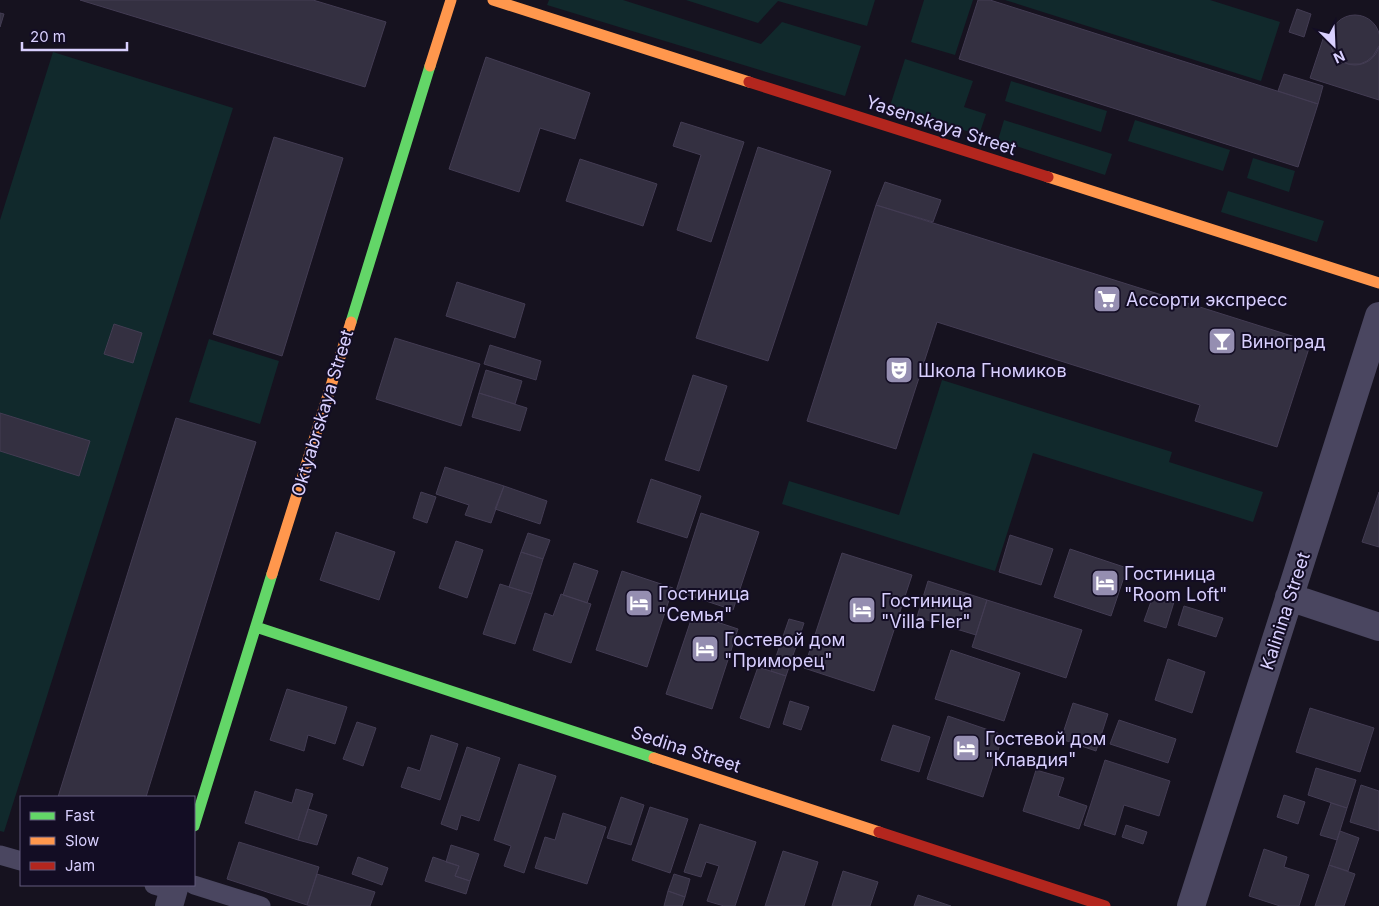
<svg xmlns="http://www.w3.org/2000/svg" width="1379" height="906" font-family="Inter,sans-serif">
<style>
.green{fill:#11292c}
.building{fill:#343041;stroke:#433c53}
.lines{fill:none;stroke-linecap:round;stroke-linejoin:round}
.lane{stroke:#4a4660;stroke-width:19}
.street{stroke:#4a4660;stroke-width:28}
.fast{stroke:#63d668;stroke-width:11}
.slow{stroke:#ff974d;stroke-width:11}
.jam{stroke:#b3261e;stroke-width:11}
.labels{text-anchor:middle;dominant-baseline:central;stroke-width:4;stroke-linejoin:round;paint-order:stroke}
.street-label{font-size:18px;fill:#d9d0ff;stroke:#130d24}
.poi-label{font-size:18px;fill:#d9d0ff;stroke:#130d24;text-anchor:start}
</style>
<rect width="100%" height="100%" fill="#16121f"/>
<!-- green -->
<path class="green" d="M549,0h74l138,44 21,-22 79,24 -16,50 -298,-91z
M686,0h189l-8,26 -89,-25 -20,22z
M924,0h49l-18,55 -44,-13z
M1005,0h205l70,22 -19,59z
M53,52l180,56 -229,724 -4,-1v-611z
M905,59l68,22 -9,26 22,7 -7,21 -89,-29z
M1011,81l96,30 -6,21 -96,-31z
M1004,120l108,34 -7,21 -107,-35z
M1135,120l95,30 -7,21 -95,-30z
M1253,158l42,13 -6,21 -42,-14z
M1228,191l96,30 -7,21 -96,-30z
M209,339l70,22 -19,63 -71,-22z
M942,380l230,72 -3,10 94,30 -10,30 -220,-69 -38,118 -213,-67 7,-23 110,34z"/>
<!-- building -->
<path class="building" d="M80,0h233l73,22 -21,65z
M978,0h12l328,104 -20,63 -339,-108z
M1297,9l14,5 -7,23 -15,-5z
M0,13l4,1 -4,13z
M1330 40a25 25 0 1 1 50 0a25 25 0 1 1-50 0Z
M1324,36l6,2 1,8 2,6 5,6 10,6h12l7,-3 6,-5 6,-10v54l-69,-22z
M486,57l104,36 -15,46 -35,-11 -21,64 -70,-23z
M1284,74l39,12 -5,18 -40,-13z
M681,122l63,20 -33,100 -34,-12 24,-75 -28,-9z
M274,137l69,21 -61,198 -69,-22z
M758,147l73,24 -63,190 -72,-23z
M580,159l77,25 -14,42 -77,-25z
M885,182l56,18 -8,22 -57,-17z
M876,205l435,137 -34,105 -82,-26 5,-16 -263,-83 -41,127 -89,-28z
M457,282l68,22 -10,34 -69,-22z
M114,324l28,9 -9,30 -29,-9z
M395,338l85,26 -19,62 -85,-27z
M490,345l51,16 -5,19 -52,-16z
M486,370l36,11 -7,23 -36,-11z
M693,375l34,11 -28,85 -34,-11z
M479,393l48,15 -7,23 -48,-14z
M0,413l90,28 -11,35 -79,-25z
M176,418l80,24 -110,355h-88z
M445,467l59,19 -13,37 -26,-8 4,-10 -33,-11z
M651,479l50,17 -14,42 -50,-16z
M504,486l43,15 -7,23 -45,-15z
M421,492l15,5 -9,26 -14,-5z
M1379,492v55l-17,-5z
M701,513l58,19 -26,78 -57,-19z
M336,532l59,20 -16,48 -59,-20z
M528,533l22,7 -7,19 -22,-7z
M1010,535l43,14 -12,36 -42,-13z
M456,541l27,9 -16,48 -28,-10z
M1070,549l57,19 -16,48 -57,-19z
M521,552l22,7 -11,35 -23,-7z
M842,553l70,22 -38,116 -70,-23z
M574,563l24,8 -11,32 -24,-8z
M622,571l51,17 -26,79 -51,-17z
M928,581l59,19 -11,35 -59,-18z
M500,584l32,10 -17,50 -32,-10z
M561,594l30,10 -20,59 -38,-13 12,-37 8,3z
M1153,596l21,6 -8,26 -22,-7z
M987,600l95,30 -16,48 -94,-31z
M1184,606l39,12 -7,19 -38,-12z
M693,614l45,15 -26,80 -46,-15z
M789,619l15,4 -18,53 -15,-5z
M951,650l69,23 -16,48 -69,-22z
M1168,659l37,13 -13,41 -37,-13z
M758,667l28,9 -17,52 -29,-10z
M287,689l60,18 -12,37 -27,-9 -4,16 -34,-11z
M790,701l19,6 -8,23 -18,-6z
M1073,703l35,11 -12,37 -35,-12z
M1310,708l64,20 -14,44 -64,-20z
M948,716l55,19 -20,62 -56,-18z
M1119,720l57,19 -8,24 -58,-19z
M357,722l19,6 -13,38 -20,-7z
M893,725l37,12 -11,35 -38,-12z
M431,735l27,9 -18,56 -39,-13 7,-20 12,4z
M467,747l33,11 -21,63 -18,-6 -4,15 -16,-6z
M1105,760l65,21 -11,35 -35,-11 -9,30 -31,-10z
M519,764l37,12 -32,97 -20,-7 7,-20 -17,-6z
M1316,768l40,12 -9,28 -39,-13z
M1036,770l28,8 -6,18 29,10 -8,23 -56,-18z
M1361,785l18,6v40l-29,-9z
M296,789l17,5 -15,46 -53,-17 10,-32 37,12z
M1284,795l21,7 -7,22 -21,-7z
M621,797l23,8 -13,40 -24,-7z
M1331,803l16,5 -10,32 -17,-5z
M650,807l38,12 -18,54 -38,-13z
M308,809l19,6 -10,30 -19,-5z
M563,813l43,14 -19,57 -52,-16 10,-31 10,3z
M700,824l56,18 -21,64h-11l-17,-5 12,-35 -13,-4 -5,15 -17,-5z
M1126,825l21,7 -4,12 -21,-7z
M1340,831l19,7 -11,33 -19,-6z
M239,842l80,25 -12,38 -80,-26z
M451,845l28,9 -9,27 -15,-5 4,-10 -13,-4z
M1264,849l23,8 -3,10 25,8 -10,31h-19l-31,-10z
M783,851l35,11 -14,44h-39z
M358,857l30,11 -6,17 -30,-11z
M433,857l26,9 -4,10 15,5 -4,13 -41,-13z
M1329,865l26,9 -11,32h-29z
M843,871l35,11 -8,24h-38z
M317,874l58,18 -5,14h-59l-4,-1z
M674,874l16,5 -5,18 -17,-6z
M668,891l17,6 -3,9h-18z
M918,895l33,11h-37z"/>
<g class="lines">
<!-- lane -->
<path class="lane" d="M0,855l21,6
M154,885l20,6
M194,885l67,21"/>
<!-- street -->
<path class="street" d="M1289,597l90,30
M169,906l6,-21
M1191,906l188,-590"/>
<!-- fast -->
<path class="fast" d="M351,322l79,-256
M256,627l398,131
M194,826l78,-252"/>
<!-- slow -->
<path class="slow" d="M493,0l256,82
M430,66l21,-66
M1048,177l331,106
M272,574l79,-252
M654,758l225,74"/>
<!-- jam -->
<path class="jam" d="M749,82l299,95
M879,832l226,74"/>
</g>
<!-- icons -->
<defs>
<symbol id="supermarket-square" viewBox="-11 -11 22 22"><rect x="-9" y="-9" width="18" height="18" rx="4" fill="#958eb1" stroke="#130d24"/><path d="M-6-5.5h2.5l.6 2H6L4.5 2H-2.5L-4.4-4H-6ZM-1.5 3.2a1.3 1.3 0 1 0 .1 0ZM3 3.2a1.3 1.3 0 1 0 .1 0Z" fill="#fff"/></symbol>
<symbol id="bar-square" viewBox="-11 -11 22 22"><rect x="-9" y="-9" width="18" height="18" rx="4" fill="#958eb1" stroke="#130d24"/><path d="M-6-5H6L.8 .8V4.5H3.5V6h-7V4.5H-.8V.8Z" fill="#fff"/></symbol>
<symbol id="theatre-square" viewBox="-11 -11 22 22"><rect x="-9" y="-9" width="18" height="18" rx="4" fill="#958eb1" stroke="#130d24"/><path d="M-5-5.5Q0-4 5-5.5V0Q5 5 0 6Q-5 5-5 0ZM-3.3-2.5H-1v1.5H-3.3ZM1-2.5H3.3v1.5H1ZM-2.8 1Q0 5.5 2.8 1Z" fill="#fff"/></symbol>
<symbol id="hotel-square" viewBox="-11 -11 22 22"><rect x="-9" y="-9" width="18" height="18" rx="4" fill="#958eb1" stroke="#130d24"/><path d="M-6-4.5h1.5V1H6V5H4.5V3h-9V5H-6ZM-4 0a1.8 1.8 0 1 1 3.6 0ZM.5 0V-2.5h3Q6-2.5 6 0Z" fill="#fff"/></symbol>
</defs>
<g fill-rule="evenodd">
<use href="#supermarket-square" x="1091" y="283" width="32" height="32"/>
<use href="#bar-square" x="1206" y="325" width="32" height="32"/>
<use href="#theatre-square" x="883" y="354" width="32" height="32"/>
<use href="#hotel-square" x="1089" y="567" width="32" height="32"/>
<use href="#hotel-square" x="623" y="587" width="32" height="32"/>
<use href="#hotel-square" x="846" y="594" width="32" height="32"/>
<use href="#hotel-square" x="689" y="633" width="32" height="32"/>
<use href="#hotel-square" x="950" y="732" width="32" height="32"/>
</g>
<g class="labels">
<!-- street labels -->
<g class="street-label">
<text transform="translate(941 125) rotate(18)">Yasenskaya Street</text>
<text transform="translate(322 413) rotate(-73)">Oktyabrskaya Street</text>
<text transform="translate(1285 611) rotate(-72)">Kalinina Street</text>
<text transform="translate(686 749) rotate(18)">Sedina Street</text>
</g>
<!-- poi labels -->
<g class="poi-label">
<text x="1126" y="299">Ассорти экспресс</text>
<text x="1241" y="341">Виноград</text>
<text x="918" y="370">Школа Гномиков</text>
<text x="1124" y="573">Гостиница<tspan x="1124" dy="21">"Room Loft"</tspan></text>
<text x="658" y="593">Гостиница<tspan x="658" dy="21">"Семья"</tspan></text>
<text x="881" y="600">Гостиница<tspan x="881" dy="21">"Villa Fler"</tspan></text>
<text x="724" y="639">Гостевой дом<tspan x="724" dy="21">"Приморец"</tspan></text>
<text x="985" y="738">Гостевой дом<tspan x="985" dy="21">"Клавдия"</tspan></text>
</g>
</g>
<!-- legend -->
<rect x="20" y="796" width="175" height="90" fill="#130d24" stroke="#625b7c"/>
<rect x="30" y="812" width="25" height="8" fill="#63d668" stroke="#625b7c"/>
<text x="65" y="821" font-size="15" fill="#d9d0ff">Fast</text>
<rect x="30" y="837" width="25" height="8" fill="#ff974d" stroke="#625b7c"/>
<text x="65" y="846" font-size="15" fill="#d9d0ff">Slow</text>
<rect x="30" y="862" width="25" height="8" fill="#b3261e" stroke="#625b7c"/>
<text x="65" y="871" font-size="15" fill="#d9d0ff">Jam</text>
<!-- north arrow -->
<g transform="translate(1334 45) rotate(156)" stroke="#130d24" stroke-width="4" paint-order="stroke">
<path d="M0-4L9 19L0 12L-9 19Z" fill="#d9d0ff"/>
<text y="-8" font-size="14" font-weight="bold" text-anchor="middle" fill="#d9d0ff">N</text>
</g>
<!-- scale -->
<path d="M22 42v8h105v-8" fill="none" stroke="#d9d0ff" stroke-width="2.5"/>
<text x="30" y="42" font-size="15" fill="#d9d0ff" stroke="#130d24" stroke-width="4" paint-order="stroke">20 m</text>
</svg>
